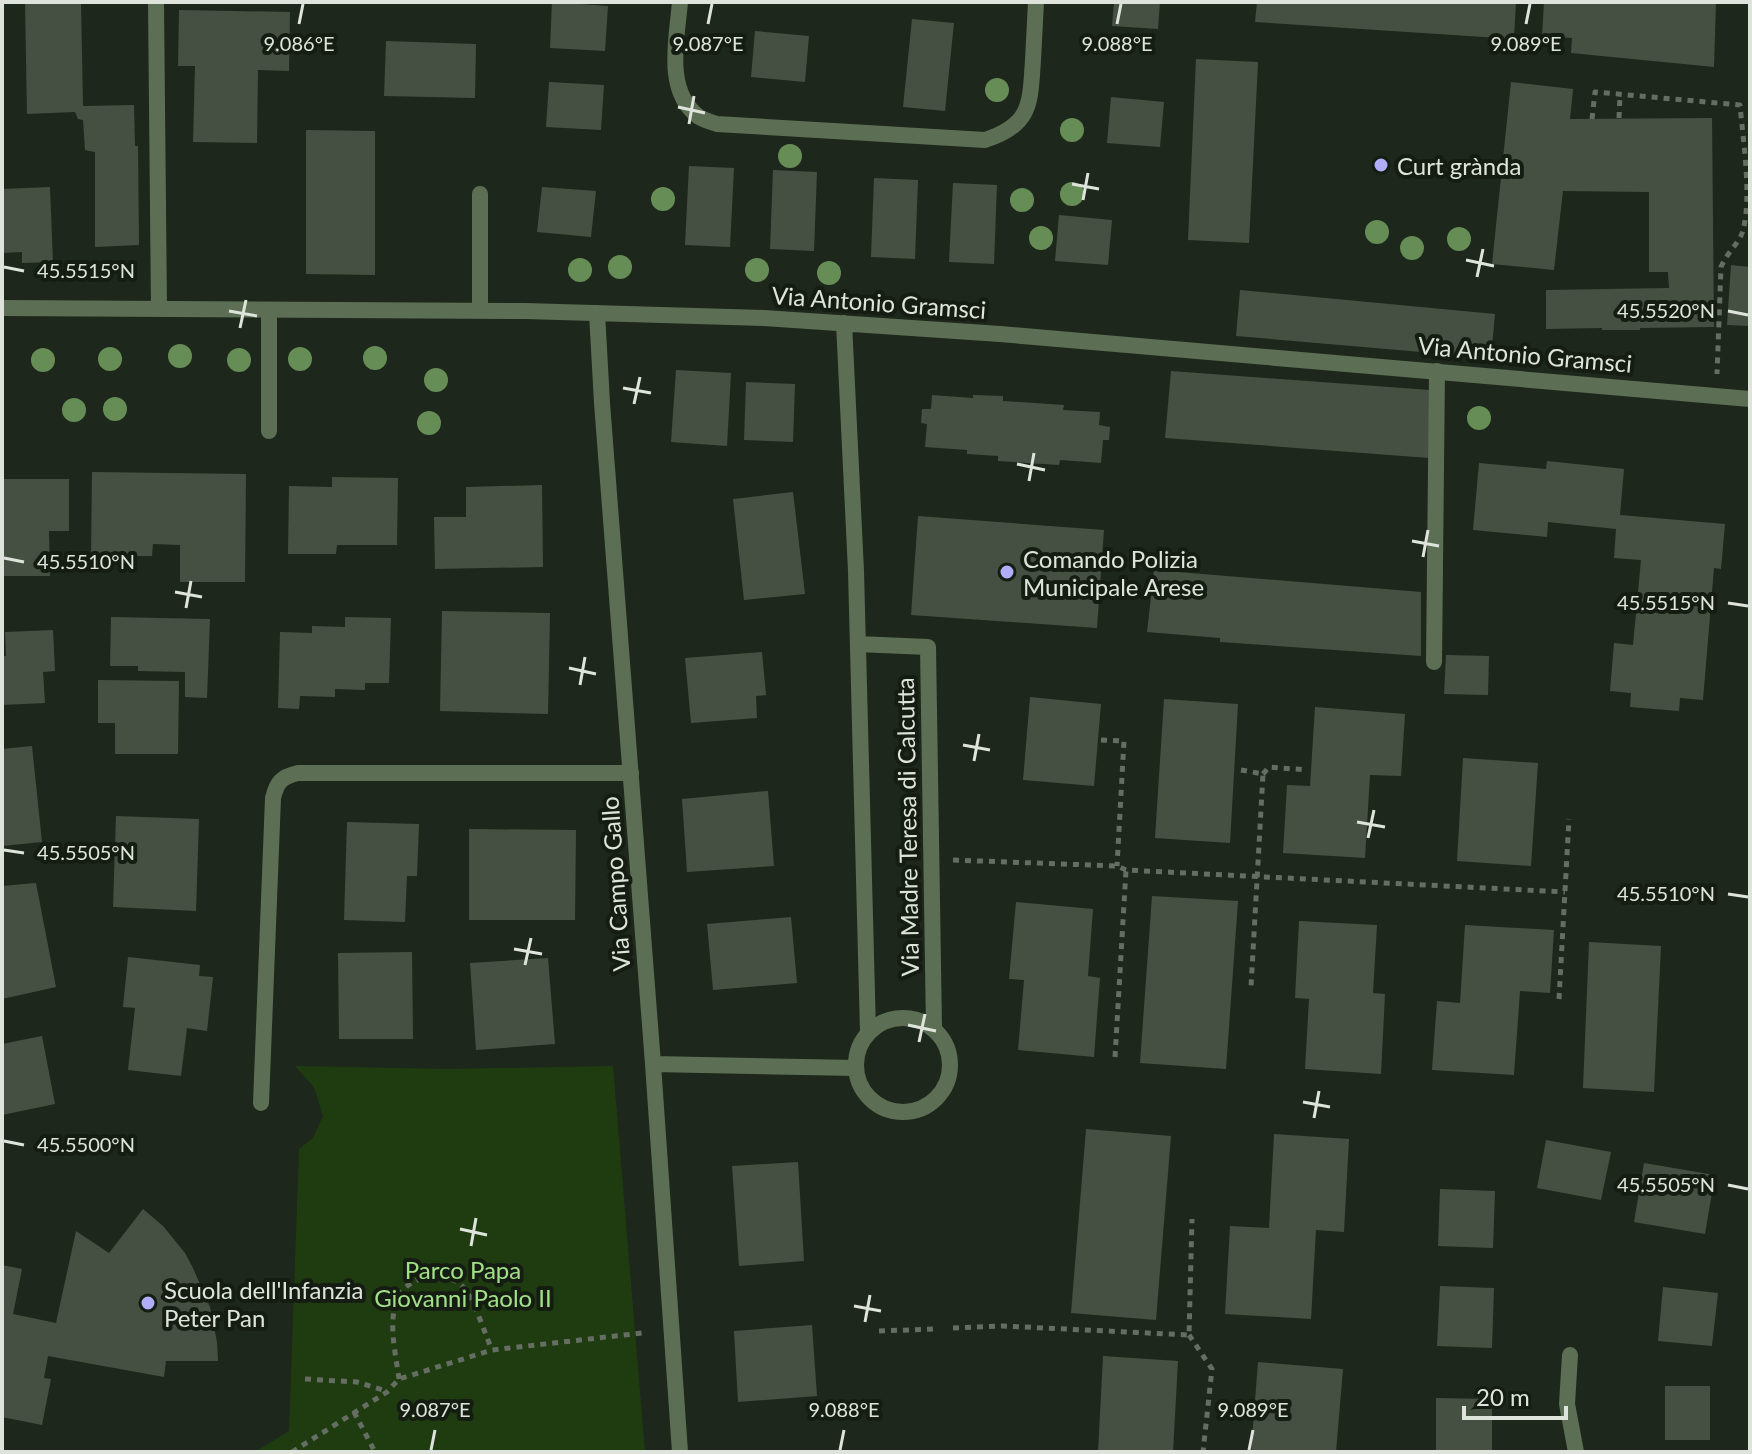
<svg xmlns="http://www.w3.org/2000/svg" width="1752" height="1454" font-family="Lato,sans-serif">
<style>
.green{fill:#1f3c11}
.building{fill:#465042}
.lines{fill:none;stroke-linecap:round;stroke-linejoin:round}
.path{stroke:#666e64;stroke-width:5;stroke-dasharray:6 6;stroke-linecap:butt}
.service{stroke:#5c6f54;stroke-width:16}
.minor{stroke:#5c6f54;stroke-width:16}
.tree{fill:#678d57}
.ticks{fill:none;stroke:#dee4dc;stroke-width:3}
.poi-dot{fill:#b2adf9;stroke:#151d12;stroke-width:3}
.labels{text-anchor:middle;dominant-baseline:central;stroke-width:8;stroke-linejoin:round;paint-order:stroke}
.poi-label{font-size:24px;fill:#dee4dc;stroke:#151d12;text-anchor:start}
.street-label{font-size:24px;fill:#dee4dc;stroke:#151d12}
.park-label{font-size:24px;fill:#a2e088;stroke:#151d12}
.ticks-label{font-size:20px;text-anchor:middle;fill:#dee4dc;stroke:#151d12;stroke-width:8;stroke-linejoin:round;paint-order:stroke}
</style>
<rect width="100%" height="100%" fill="#1e271b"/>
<!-- green -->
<path class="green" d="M295,1066l153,3 165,-3 32,386h-390l34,-21 10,-282 14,-11 10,-22 -9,-29z"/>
<!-- building -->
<path class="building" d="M25,2h56l2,104 51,-1 1,41h3l1,99 -44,2v-95l-10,-2 -2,-30 -5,-1 -3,-7 -48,2z
M552,2l56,4 -3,45 -55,-3z
M1114,2h46l-2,27 -46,-3z
M1257,2h259l-2,37 -259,-17z
M1544,2h172l-2,65 -143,-14 1,-15 -30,-2z
M179,10l111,2 -1,59 -31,-1 -1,73 -64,-1 2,-76h-17z
M912,19l42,4 -9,88 -42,-4z
M755,31l54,5 -4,46 -54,-5z
M386,41l90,3 -1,54 -91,-2z
M1196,59l62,3 -9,181 -61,-3z
M549,82l55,3 -3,45 -55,-3z
M1511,82l62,7 -3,30 142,-1 2,209 -74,1v2h-38v-2l-56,1v-39l123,-2 -1,-16h-19v-80l-86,-1 -9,79 -62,-6z
M1111,97l53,5 -4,45 -53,-4z
M306,130l69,1v144l-69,-1z
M689,166l45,2 -4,79 -45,-2z
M773,170l44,2 -3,79 -44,-2z
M874,178l44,2 -3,79 -44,-2z
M953,183l44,2 -3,79 -45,-2z
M50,187l3,75 -31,1v-11l-20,1v-64z
M542,187l54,4 -5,46 -54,-5z
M1059,215l53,5 -4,45 -53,-4z
M1731,265l19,2v59l-23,-1z
M1240,290l255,24 -4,44 -255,-22z
M676,370l55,3 -4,73 -56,-4z
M1171,371l259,19 -1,68 -264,-20z
M746,382l49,2 -2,58 -49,-2z
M932,395l41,3v-3l30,1v5l61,4 -1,5 37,2 -1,13 11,2 -1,13h-6l-2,23 -41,-3 -1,5 -61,-4v-5l-31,-2v-4l-42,-3 2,-23 -6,-1 1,-14h9z
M1547,461l77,8 -4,46 105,9 -4,45 -7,-1 -11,132 -23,-2 -1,13 -49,-4 1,-14 -21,-2 4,-48 19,2 8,-85 -27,-2 2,-29 -68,-7 -1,15 -74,-7 6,-67 67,6z
M92,472l154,2 -1,108h-65v-37l-27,-1 -1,12h-61z
M332,477l66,1 -1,67h-60l-1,9h-48l1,-68 43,1z
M2,479h67v52h-20l1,45h-48z
M542,485l1,82 -108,2 -1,-52h32v-30z
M793,492l12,102 -61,6 -11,-101z
M918,516l186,14 -7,98 -186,-13z
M1154,570l267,22v64l-201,-14v-4l-73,-6z
M442,611l108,2 -2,101 -108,-3z
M111,617l99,2 -3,79 -22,-1v-25l-47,-1v-5h-28z
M345,617l46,1 -2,65h-24v7l-30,-1v8l-35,-1 -1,13 -21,-1 2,-76 32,1v-7l33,1z
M53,630l2,41 -12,1 2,31 -43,2v-49h4l-1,-24z
M762,652l4,43 -10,1 1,22 -66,5 -6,-65z
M1446,655l43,1 -1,39 -44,-1z
M98,680l81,1 -1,73h-63v-31h-17z
M1030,697l71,7 -7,82 -71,-6z
M1164,699l74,5 -8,139 -75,-5z
M1315,707l90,7 -4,62 -31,-1 -5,83 -82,-5 4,-68 23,1z
M32,746l10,96 -40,4v-97z
M1463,758l75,5 -7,103 -74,-5z
M768,791l6,75 -87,6 -5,-73z
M116,816l83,3 -3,92 -83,-4z
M347,822l72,2 -2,52h-10l-2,46 -61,-2z
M469,829l107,1 -1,90h-106z
M36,883l20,104 -54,12v-113z
M1152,896l86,5 -12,168 -86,-6z
M1016,902l77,7 -5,67 12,2 -6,79 -76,-7 6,-70 -15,-1z
M791,917l6,66 -84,7 -6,-66z
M1299,921l78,4 -4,68 12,1 -4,80 -76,-5 4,-70 -14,-1z
M1465,925l89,5 -4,63 -30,-2 -6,84 -82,-5 5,-69 23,2z
M1589,942l72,4 -7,146 -71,-4z
M412,952l1,87h-74l-1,-86z
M128,957l72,8 -1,11 14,1 -6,54 -20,-3 -6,48 -53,-6 7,-62 -12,-1z
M548,958l7,86 -79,6 -6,-87z
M42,1036l13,68 -53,11v-71z
M1086,1129l85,7 -15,184 -85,-7z
M1274,1134l75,5 -5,93 -28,-2 -5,89 -86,-5 5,-88 39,2z
M1546,1140l65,12 -10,48 -64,-12z
M798,1162l6,99 -65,5 -7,-100z
M1644,1163l71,12 -10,59 -71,-12z
M1440,1189l55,2 -2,57 -55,-2z
M143,1209l20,17 22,27 8,15 17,39 7,35 1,19h-52l-2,16 -116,-21 -4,22 7,1 -9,46 -40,-8v-152l20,4 -9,45 43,9 20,-92 33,22z
M1440,1286l54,2 -2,60 -55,-2z
M1663,1287l55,6 -6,53 -54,-5z
M812,1325l5,71 -79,6 -4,-71z
M1103,1356l75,5 -5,91h-75z
M1258,1362l85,7 -7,83h-85z
M1665,1386h45v54h-45z
M1436,1398l56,1v53h-56z"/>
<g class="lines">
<!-- path -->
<path class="path" d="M1619,118l1,-23
M1592,119l3,-27 145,13c3,35 12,92 3,125 -3,13 -16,22 -22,37l-4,107
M1101,740l23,1 -7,125
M1241,770l22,4 -12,213
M1263,774l6,-7 38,3
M953,860l164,6 9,4 439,22
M1559,999l10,-180
M1115,1057l11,-187
M953,1328l50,-2 186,9 3,-116
M879,1331l55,-2
M1189,1335l23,34 -9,83
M305,1379l52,3 29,9
M399,1379c-5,-38 -21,-93 31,-103 12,-2 26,3 34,12 10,11 21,46 28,62
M354,1412l21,40
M292,1452l95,-60 12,-13 93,-29 150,-17"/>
<!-- service -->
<path class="service" d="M680,2c-3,37 -16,89 19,115 5,3 12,5 18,7l268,16c47,-15 45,-37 48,-80 1,-19 2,-39 3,-58
M480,194v116
M269,431v-121
M1434,662l3,-291
M261,1103l12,-305c4,-16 8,-21 25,-25h333
M1570,1355l-3,49 9,48"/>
<!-- minor -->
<path class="minor" d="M156,2l3,307
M2,308l523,3 239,7 236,16 750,65
M597,313l5,90 51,661 27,388
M844,323l12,248 12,461
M858,644l70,3 6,381
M856 1065a47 47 0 1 1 94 0a47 47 0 1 1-94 0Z
M653,1064l203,4"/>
</g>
<!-- trees -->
<g class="tree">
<circle cx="997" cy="90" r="12"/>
<circle cx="1072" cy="130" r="12"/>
<circle cx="790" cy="156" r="12"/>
<circle cx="1072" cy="194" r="12"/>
<circle cx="663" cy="199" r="12"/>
<circle cx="1022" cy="200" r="12"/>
<circle cx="1377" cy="232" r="12"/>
<circle cx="1041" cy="238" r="12"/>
<circle cx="1459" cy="239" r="12"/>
<circle cx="1412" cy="248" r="12"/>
<circle cx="620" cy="267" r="12"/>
<circle cx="580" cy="270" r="12"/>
<circle cx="757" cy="270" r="12"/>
<circle cx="829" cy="273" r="12"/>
<circle cx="180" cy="356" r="12"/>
<circle cx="375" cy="358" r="12"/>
<circle cx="110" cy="359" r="12"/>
<circle cx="300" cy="359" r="12"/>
<circle cx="43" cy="360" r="12"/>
<circle cx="239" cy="360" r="12"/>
<circle cx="436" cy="380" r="12"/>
<circle cx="115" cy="409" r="12"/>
<circle cx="74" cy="410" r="12"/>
<circle cx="1479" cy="418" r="12"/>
<circle cx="429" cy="423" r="12"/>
</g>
<!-- ticks -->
<path class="ticks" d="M299,24l4,-20M708,24l4,-20M1117,24l4,-20M1526,24l4,-20M678,107l27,6M689,124l5,-28M1072,184l27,5M1083,200l5,-27M1466,260l28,6M4,267l20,4M1477,277l6,-28M229,311l28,5M1728,311l20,4M240,328l6,-28M623,388l28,5M634,404l6,-27M1017,464l28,6M1029,481l5,-28M1412,541l27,5M1423,557l5,-27M4,558l20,4M175,592l27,5M1728,603l20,3M186,608l5,-27M569,668l27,6M580,685l5,-28M963,745l27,5M974,761l5,-27M1357,822l28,5M1368,838l6,-28M4,850l20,3M1728,894l20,3M514,949l28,5M525,965l6,-27M908,1025l28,6M919,1042l6,-28M1303,1102l27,5M1314,1118l5,-27M4,1141l20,4M1728,1185l20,4M460,1229l27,6M471,1246l5,-28M854,1306l27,5M865,1322l5,-27M431,1450l4,-20M840,1450l4,-20M1249,1450l4,-20"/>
<!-- markers -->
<g class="poi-dot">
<circle cx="1381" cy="165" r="8"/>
<circle cx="1007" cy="572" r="8"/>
<circle cx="148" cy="1303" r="8"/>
</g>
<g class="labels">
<!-- poi labels -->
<g class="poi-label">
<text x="1397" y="165">Curt grànda</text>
<text x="1023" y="558">Comando Polizia<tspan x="1023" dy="28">Municipale Arese</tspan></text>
<text x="164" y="1289">Scuola dell'Infanzia<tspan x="164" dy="28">Peter Pan</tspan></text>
</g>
<!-- street labels -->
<g class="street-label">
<text transform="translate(879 302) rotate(4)">Via Antonio Gramsci</text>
<text transform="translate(1525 354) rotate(5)">Via Antonio Gramsci</text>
<text transform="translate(907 827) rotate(-91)">Via Madre Teresa di Calcutta</text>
<text transform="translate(615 884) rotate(-94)">Via Campo Gallo</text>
</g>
<!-- park labels -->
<g class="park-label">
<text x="463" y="1269">Parco Papa<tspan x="463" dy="28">Giovanni Paolo II</tspan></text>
</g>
</g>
<g class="ticks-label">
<text x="299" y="51">9.086°E</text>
<text x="708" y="51">9.087°E</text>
<text x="1117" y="51">9.088°E</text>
<text x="1526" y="51">9.089°E</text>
<text x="86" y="278">45.5515°N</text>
<text x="1666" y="318">45.5520°N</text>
<text x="86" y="569">45.5510°N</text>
<text x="1666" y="610">45.5515°N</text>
<text x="86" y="860">45.5505°N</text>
<text x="1666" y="901">45.5510°N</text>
<text x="86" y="1152">45.5500°N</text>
<text x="1666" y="1192">45.5505°N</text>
<text x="435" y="1417">9.087°E</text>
<text x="844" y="1417">9.088°E</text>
<text x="1253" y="1417">9.089°E</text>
</g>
<!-- border -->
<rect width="1752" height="1454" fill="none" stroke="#dee4dc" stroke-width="8"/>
<!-- scale -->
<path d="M1464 1406v12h102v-12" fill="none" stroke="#dee4dc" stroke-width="4"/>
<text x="1476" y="1406" font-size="24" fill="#dee4dc" stroke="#151d12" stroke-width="6" paint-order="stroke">20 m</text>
</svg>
